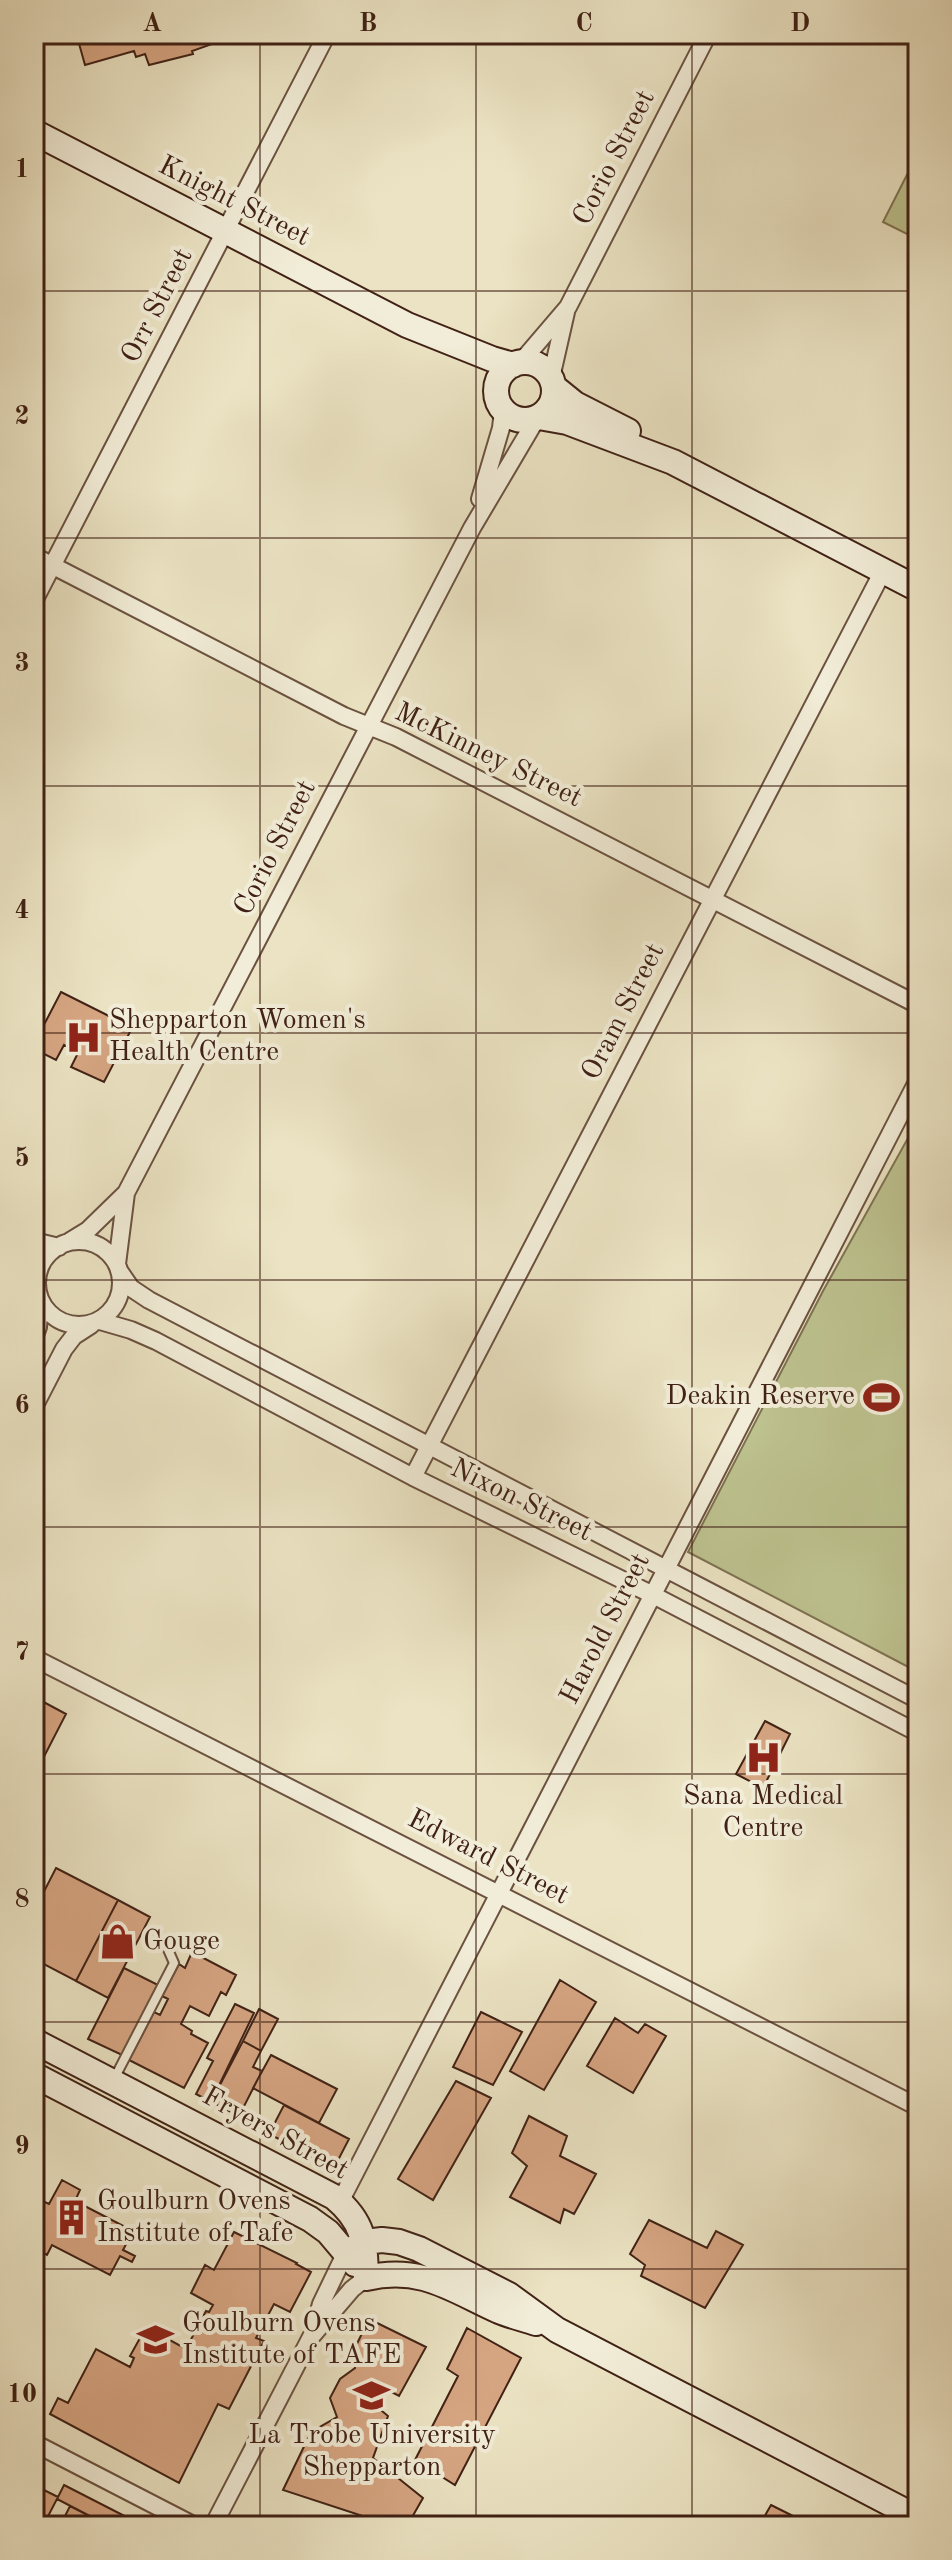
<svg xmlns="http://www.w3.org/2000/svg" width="952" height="2560" font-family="'Old Standard TT',serif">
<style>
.green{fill:#bdc28f;stroke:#7e7252;stroke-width:2}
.building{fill:#d6a582;stroke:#402115;stroke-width:2}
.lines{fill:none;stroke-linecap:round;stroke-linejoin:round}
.lane-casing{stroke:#6b5240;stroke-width:12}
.street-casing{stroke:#6b5240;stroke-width:20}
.secondary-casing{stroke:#402115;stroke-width:28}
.lane{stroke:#f2edd8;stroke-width:8}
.street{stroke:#f2edd8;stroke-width:16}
.secondary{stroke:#f2edd8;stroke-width:24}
.grid{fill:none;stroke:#402115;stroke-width:2;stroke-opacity:0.55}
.labels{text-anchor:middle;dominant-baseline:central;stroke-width:8;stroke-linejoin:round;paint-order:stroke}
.street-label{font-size:28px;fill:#402115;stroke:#f2edd8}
.poi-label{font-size:28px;fill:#402115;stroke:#f2edd8;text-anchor:start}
.neatline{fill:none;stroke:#402115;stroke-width:3}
.grid-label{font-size:26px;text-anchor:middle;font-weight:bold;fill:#402115}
</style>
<rect width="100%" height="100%" fill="#ebe3c3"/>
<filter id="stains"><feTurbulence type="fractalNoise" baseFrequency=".0025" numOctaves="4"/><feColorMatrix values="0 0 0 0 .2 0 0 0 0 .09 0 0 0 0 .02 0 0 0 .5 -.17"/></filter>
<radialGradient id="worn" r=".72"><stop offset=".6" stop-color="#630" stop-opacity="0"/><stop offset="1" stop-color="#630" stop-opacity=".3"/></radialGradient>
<!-- green -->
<path class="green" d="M916,157l2,69 -5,11 -30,-15z
M918,1120v552l-230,-120 135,-261z"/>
<!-- building -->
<path class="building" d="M84,34h128l3,9 -23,8 1,3 -44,11 -4,-11 -9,3 -2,-6 -49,14 -7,-25 7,-2z
M61,992l50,25 -1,2 21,11 -27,52 -33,-15 7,-14 -14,-8 -8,15 -22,-11v-5z
M38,1699l28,15 -32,62v-70z
M765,1721l25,13 -27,54 -27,-14z
M34,1817l10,5 -10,20z
M56,1868l62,32 -42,81 -42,-22v-48z
M118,1900l32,17 -42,81 -32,-17z
M192,1952l44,23 -10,20 -5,-3 -12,24 -19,-10 -9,18 11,7 -1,3 17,9 -24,45 -55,-28 25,-48 6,3 8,-16 -6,-3 17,-32 6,4z
M124,1968l34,17 -36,70 -34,-16z
M560,1980l36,22 -52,88 -34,-19z
M235,2004l19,9 -43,89 -15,-8 17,-33 -6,-3z
M259,2009l19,10 -17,32 -18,-10z
M481,2012l41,20 -29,53 -40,-18z
M615,2018l23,15 7,-9 21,12 -33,57 -46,-27z
M243,2041l18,10 -8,16 9,4 -23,45 -28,-14z
M271,2055l66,34 -18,34 -66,-35z
M456,2081l35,17 -58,102 -35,-21z
M284,2105l65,34 -15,29 -19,-10 -16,-4 -10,-10 -20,-10z
M529,2116l38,20 -7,20 36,18 -22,40 -10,-5 -4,14 -50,-26 17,-31 -15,-13z
M62,2180l18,10 -5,11 58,30 -10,19 12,6 -3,6 -12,-6 -10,19 -58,-30 -5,10 -13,-7v-51l15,7z
M649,2220l58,28 9,-17 27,14 -38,63 -64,-32 4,-11 -15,-11z
M234,2232l63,31 -1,1 15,8 -21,40 -16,-8 -18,34 8,3 -35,68 -11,-5 -39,79 -129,-69 8,-16 10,5 28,-54 34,18 4,-9 -4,-2 10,-18 21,11 5,-11 20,11 20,-38 3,1 4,-7 -22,-12 14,-28 9,5z
M369,2319l57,28 -27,49 -15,-8 -8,18 12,10 -15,42 50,40 -16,28h-14l-110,-36 28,-58 26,-15 -7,-19 10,-19 15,-11 -3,-14z
M467,2328l54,30 -66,127 -40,-25 43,-84 -11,-7z
M34,2485l24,12 -15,29h-9z
M64,2485l80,41h-35l-52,-27z
M771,2505l42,21h-54z
M70,2506l39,20h-49z"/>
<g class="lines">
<defs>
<path id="lane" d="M113,2081l61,-118 -8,-18"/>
<path id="street" d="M521,362l47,-55 140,-273
M551,378l15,-66
M480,499l21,-71 2,-18
M34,556l310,160 52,21 522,268
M34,601l293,-567
M34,1241l25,6
M70,1241l18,-11 38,-37
M37 1283a42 42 0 1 1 84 0a42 42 0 1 1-84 0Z
M117,1264l9,-71 346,-665 65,-110
M120,1272l11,16 18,12 769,400
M100,1321l31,9 25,11 257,136 240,118 265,138
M34,1338l4,-11 2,-27
M34,1407l30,-58 10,-13 17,-11
M413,1477l470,-906
M34,1658l884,449
M340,2202l578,-1122
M314,2328l7,-24 25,-52
M34,2443l161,83
M213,2526l98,-189 41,-48 14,-11"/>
<path id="secondary" d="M34,132l373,193 85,34 21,6
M496 391a29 29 0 1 1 58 0a29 29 0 1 1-58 0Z
M554,387l21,17 53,27
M539,417l28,5 106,40 245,127
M34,2041l300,156c30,25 31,44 32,81
M34,2075l276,144 18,13 27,32
M346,2252l19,-10 17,-2 17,2 20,7 90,46 48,35 361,188
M366,2278c56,-13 86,12 133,33 12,5 25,8 37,12"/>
</defs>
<!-- lane casing -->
<use href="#lane" class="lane-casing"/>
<!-- street casing -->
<use href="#street" class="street-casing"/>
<!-- secondary casing -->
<use href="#secondary" class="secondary-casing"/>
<!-- lane -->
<use href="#lane" class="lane"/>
<!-- street -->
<use href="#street" class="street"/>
<!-- secondary -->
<use href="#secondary" class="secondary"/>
</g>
<!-- grid -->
<path class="grid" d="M260,34v2492M476,34v2492M692,34v2492M34,291h884M34,538h884M34,786h884M34,1033h884M34,1280h884M34,1527h884M34,1774h884M34,2022h884M34,2269h884"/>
<!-- icons -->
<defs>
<symbol id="hospital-bare" viewBox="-9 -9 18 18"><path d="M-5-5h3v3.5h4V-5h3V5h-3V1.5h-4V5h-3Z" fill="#8f2418" stroke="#f2edd8" stroke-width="2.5" paint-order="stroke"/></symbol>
<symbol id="stadium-bare" viewBox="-9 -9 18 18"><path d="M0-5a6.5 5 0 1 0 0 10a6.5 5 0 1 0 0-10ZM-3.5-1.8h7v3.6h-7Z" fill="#8f2418" stroke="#f2edd8" stroke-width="2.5" paint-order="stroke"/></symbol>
<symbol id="shop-bare" viewBox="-9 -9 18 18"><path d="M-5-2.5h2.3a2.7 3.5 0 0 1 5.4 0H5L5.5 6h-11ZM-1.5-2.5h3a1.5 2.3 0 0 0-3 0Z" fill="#8f2418" stroke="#f2edd8" stroke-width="2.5" paint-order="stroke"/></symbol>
<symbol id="building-bare" viewBox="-9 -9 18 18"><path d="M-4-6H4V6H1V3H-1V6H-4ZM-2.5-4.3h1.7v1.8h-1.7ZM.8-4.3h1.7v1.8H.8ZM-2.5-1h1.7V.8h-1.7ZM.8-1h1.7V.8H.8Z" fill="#8f2418" stroke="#f2edd8" stroke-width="2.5" paint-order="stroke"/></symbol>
<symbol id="university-bare" viewBox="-9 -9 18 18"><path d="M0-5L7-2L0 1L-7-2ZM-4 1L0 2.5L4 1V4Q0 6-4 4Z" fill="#8f2418" stroke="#f2edd8" stroke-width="2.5" paint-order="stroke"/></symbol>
</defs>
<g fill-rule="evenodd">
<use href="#hospital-bare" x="58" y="1012" width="51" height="51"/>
<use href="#stadium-bare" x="856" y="1372" width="51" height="51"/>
<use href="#hospital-bare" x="738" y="1732" width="51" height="51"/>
<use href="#shop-bare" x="92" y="1916" width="51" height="51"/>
<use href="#building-bare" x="46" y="2192" width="51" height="51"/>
<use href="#university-bare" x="130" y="2314" width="51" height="51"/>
<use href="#university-bare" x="346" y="2370" width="51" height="51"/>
</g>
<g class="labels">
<!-- street labels -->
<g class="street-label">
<text transform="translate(615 158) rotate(-63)">Corio Street</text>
<text transform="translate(234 202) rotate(27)">Knight Street</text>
<text transform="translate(158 306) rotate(-63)">Orr Street</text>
<text transform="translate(488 756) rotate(26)">McKinney Street</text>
<text transform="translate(276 848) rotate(-63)">Corio Street</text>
<text transform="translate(624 1012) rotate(-63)">Oram Street</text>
<text transform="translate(521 1501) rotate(26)">Nixon Street</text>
<text transform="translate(606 1629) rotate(-63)">Harold Street</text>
<text transform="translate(488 1858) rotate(27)">Edward Street</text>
<text transform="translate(275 2134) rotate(29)">Fryers Street</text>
</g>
<!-- poi labels -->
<g class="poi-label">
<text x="109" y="1021">Shepparton Women's<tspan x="109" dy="32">Health Centre</tspan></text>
<text x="855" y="1397" text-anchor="end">Deakin Reserve</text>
<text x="763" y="1797" text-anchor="middle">Sana Medical<tspan x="763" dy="32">Centre</tspan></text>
<text x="143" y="1942">Gouge</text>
<text x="97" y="2202">Goulburn Ovens<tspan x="97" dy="32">Institute of Tafe</tspan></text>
<text x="182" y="2324">Goulburn Ovens<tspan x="182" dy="32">Institute of TAFE</tspan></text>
<text x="372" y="2436" text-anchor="middle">La Trobe University<tspan x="372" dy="32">Shepparton</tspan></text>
</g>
</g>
<!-- margin -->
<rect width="952" height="2560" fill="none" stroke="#ebe3c3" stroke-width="88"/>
<rect x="44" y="44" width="864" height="2472" class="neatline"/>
<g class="grid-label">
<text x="152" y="31">A</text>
<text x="368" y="31">B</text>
<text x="584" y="31">C</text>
<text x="800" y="31">D</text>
<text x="22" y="177">1</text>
<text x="22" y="424">2</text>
<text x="22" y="671">3</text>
<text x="22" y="918">4</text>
<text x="22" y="1166">5</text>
<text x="22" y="1413">6</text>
<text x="22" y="1660">7</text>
<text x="22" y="1907">8</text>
<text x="22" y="2154">9</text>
<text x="22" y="2402">10</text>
</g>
<rect width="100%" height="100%" filter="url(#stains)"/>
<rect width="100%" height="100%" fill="url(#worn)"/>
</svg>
